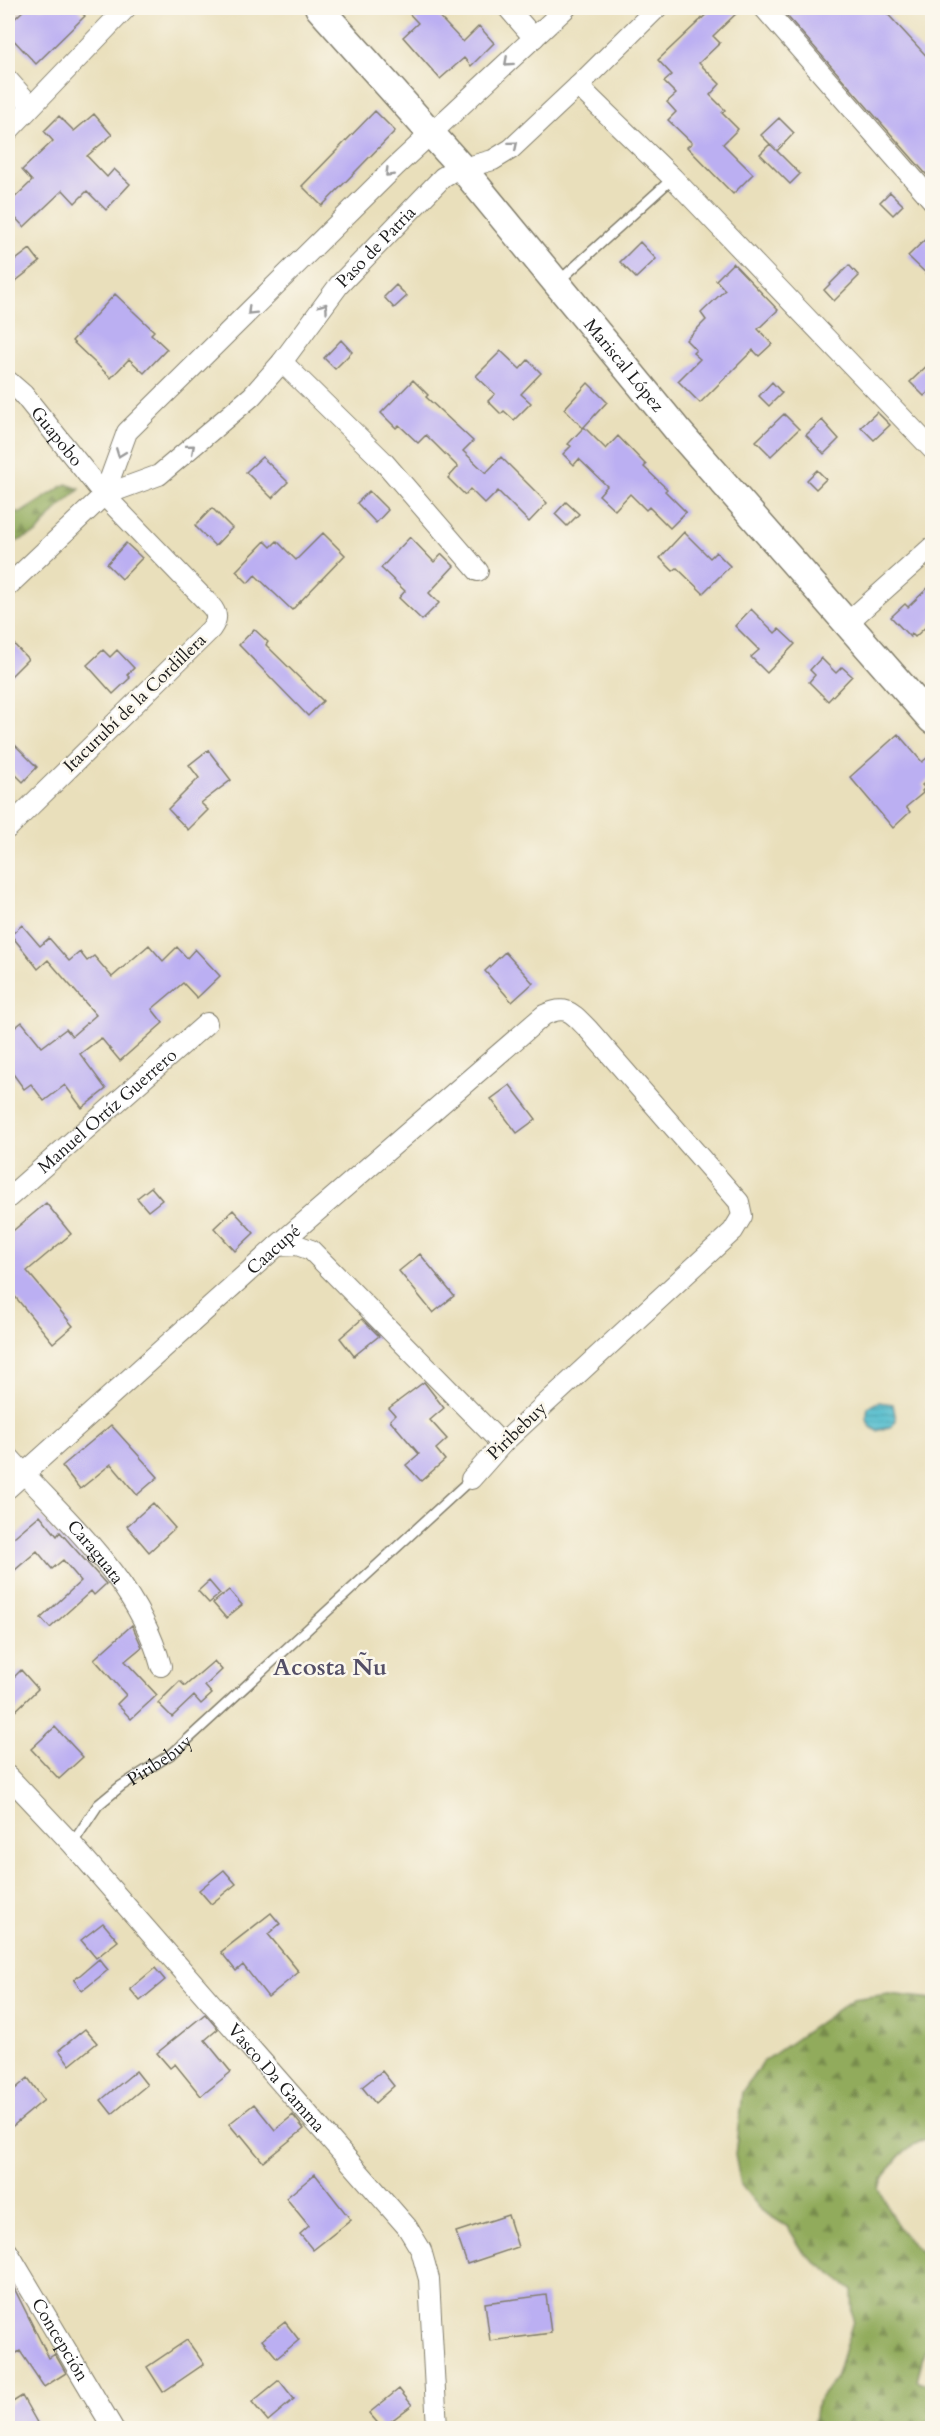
<svg xmlns="http://www.w3.org/2000/svg" width="940" height="2436" font-family="Cardo,serif">
<style>
.forest{fill:url(#forest-firs);stroke:#56643c;stroke-width:1.5}
.water{fill:url(#water-rules);stroke:#376c75;stroke-width:1.5}
.building{fill:#bbaff2}
.lines{fill:none;stroke-linecap:round;stroke-linejoin:round}
.lane-casing{stroke:#827e6c;stroke-width:12}
.street-casing{stroke:#827e6c;stroke-width:22}
.secondary-casing{stroke:#827e6c;stroke-width:30}
.lane{stroke:#fff;stroke-width:9}
.street{stroke:#fff;stroke-width:20}
.secondary{stroke:#fff;stroke-width:27}
.oneway{stroke:#999}
.labels{text-anchor:middle;dominant-baseline:central;stroke-width:5;stroke-linejoin:round;paint-order:stroke}
.street-label{font-size:18px;fill:#1c1c1c;stroke:#fbf7ec}
.district-label{font-size:24px;font-weight:bold;fill:#544f67;stroke:#fbf7ec}
</style>
<defs>
<pattern id="forest-firs" width="22" height="20" patternUnits="userSpaceOnUse" patternTransform="scale(1.5)"><rect width="22" height="20" fill="#91ab5c"/><path d="M5 1l3.5 6h-7zM16 11l3.5 6h-7z" fill="#768a4b"/></pattern>
<pattern id="water-rules" width="6" height="5" patternUnits="userSpaceOnUse" patternTransform="scale(1.5)"><rect width="6" height="5" fill="#52bdce"/><path d="M0 2.5h6" fill="none" stroke="#4399a6"/></pattern>
</defs>
<rect width="100%" height="100%" fill="#fbf7ec"/>
<filter id="ink" filterUnits="userSpaceOnUse"><feTurbulence type="fractalNoise" baseFrequency=".0167" numOctaves="2"/><feDisplacementMap in="SourceGraphic" scale="12" xChannelSelector="R" yChannelSelector="G"/><feConvolveMatrix kernelMatrix="1 2 1 2 8 2 1 2 1" color-interpolation-filters="sRGB"/></filter>
<filter id="wash" filterUnits="userSpaceOnUse"><feTurbulence type="fractalNoise" baseFrequency=".008" numOctaves="4" result="noise"/><feDisplacementMap in="SourceGraphic" scale="24" xChannelSelector="R" yChannelSelector="G"/><feGaussianBlur stdDeviation="1.35" result="paint"/><feColorMatrix in="noise" values="0 0 0 0 0 0 0 0 0 0 0 0 0 0 0 0 0 1.4 0 .05"/><feComposite in="paint" operator="in"/></filter>
<g filter="url(#wash)">
<rect width="100%" height="100%" fill="#e9dfbb"/>
<!-- forest -->
<path class="forest" d="M66,484l14,5 -24,21 -19,23 -29,12v-35l13,3z
M889,1994l43,5v138c-29,9 -40,25 -53,51 14,35 25,50 53,74v77l-8,14 -7,27 15,7v31l-11,10h-108l4,-26 19,-24 17,-57 -1,-31 -48,-37 -16,-26 -26,-16 -21,-26 -6,-30 7,-63 21,-30 90,-63z"/>
<!-- water -->
<path class="water" d="M878,1402l15,2 3,16 -4,6 -15,5c-11,-5 -11,-13 -9,-24z"/>
<g id="blocks">
<!-- building -->
<path class="building" d="M26,8h51l8,8 -49,48 -28,-30v-9z
M404,8h27l32,34 16,-16 15,17 -23,23 -7,-8 -24,21 -37,-42 15,-14z
M713,8h29l-29,28 7,7 -21,20 21,21 -10,11 15,15 -3,3 16,16 -15,15 30,30 -20,20 -46,-47 5,-4 -24,-23 8,-8 -9,-10 9,-8 -12,-12 8,-7 -14,-15z
M780,8h102l51,55v119z
M375,111l20,20 -73,75 -20,-20z
M94,114l18,21 -25,21 20,21 7,-8 16,15 -24,26 -19,-19 -12,12 -12,-13 -39,37 -16,-17v-6l24,-23 -10,-11 31,-29 -9,-10 15,-15 15,15z
M779,118l15,15 -17,18 -16,-16z
M770,144l30,30 -10,10 -30,-30z
M890,192l13,13 -10,10 -13,-13z
M933,232v48l-25,-24z
M640,242l16,17 -20,19 -16,-16z
M30,249l10,13 -32,25v-21z
M733,263l45,47 -20,19 14,15 -13,12 -6,-6 -53,53 -22,-22 22,-22 -7,-6 3,-3 -10,-10 20,-20 -5,-7 24,-23 -9,-10z
M849,265l10,11 -25,25 -10,-11z
M396,285l11,11 -13,12 -10,-11z
M115,294l39,37 -3,3 16,15 -23,24 -15,-14 -18,19 -39,-37z
M341,340l11,12 -17,17 -11,-11z
M501,351l19,18 8,-9 13,13 -20,21 10,9 -17,17 -10,-9 -3,3 -13,-13 7,-7 -19,-18z
M933,360v28l-9,8 -14,-14z
M413,380l15,15 -2,2 47,44 -10,10 23,22 15,-16 46,46 -18,19 -31,-31 -13,13 -15,-15 -5,6 -17,-17 10,-11 -32,-32 -8,8 -19,-18 -3,3 -15,-15z
M772,382l10,11 -13,13 -10,-10z
M588,383l19,19 -24,26 -19,-19z
M877,412l13,13 -16,15 -13,-13z
M784,414l15,15 -28,27 -15,-15z
M822,420l17,19 -15,15 -18,-19z
M584,427l22,22 12,-13 28,29 -2,2 23,22 -2,2 21,21 -16,16 -21,-21 -3,3 -16,-16 -15,16 -16,-15 8,-9 -28,-27 -5,6 -11,-11 8,-8 -3,-2z
M262,457l26,25 -16,16 -26,-26z
M817,470l9,9 -10,10 -9,-9z
M369,491l19,19 -12,13 -19,-20z
M566,502l13,12 -12,12 -12,-12z
M212,508l20,20 -17,18 -20,-20z
M684,532l26,26 6,-6 14,14 -27,27 -26,-25 -4,3 -13,-13z
M323,533l22,22 -53,55 -37,-35 -7,8 -12,-12 29,-30 6,6 6,-6 19,19z
M410,537l24,25 8,-8 12,12 -25,27 10,10 -17,17 -23,-22 6,-7 -24,-23z
M126,543l16,15 -20,21 -15,-15z
M933,583v37l-18,17 -3,-3 -2,3 -19,-20 14,-13 3,3z
M751,609l24,24 4,-4 16,15 -28,29 -16,-16 8,-7 -24,-24z
M254,629l14,13 -2,3 57,56 -15,15 -69,-71z
M8,638l20,21 -20,20z
M103,650l7,7 7,-7 17,18 -7,7 3,3 -17,16 -26,-29z
M821,658l15,15 6,-6 10,9 -24,25 -19,-19 6,-7 -5,-5z
M898,734l24,28 11,-9v23l-11,9 3,3 -3,3 1,2 -17,14 4,5 -17,16 -43,-51z
M8,738l29,29 -14,15 -15,-15z
M208,750l23,30 -30,23 7,7 -20,20 -20,-21 31,-31 -10,-13z
M22,925l18,21 9,-8 20,23 11,-9 7,9 7,-5 18,21 37,-32 14,16 14,-14 10,11 8,-9 25,27 -23,22 -14,-15 -31,26 11,14 -43,38 -19,-23 -21,16 26,35 -24,19 -17,-23 -21,16 -13,-17 -7,5 -16,-22v-34l14,-11 20,25 24,-18 6,7 24,-21 -48,-55 -10,9 -10,-13 -17,-21z
M505,952l28,31 -21,19 -27,-31z
M510,1085l26,34 -19,14 -26,-34z
M151,1187l11,13 -14,11 -11,-13z
M46,1203l25,31 -44,37 46,55 -20,17 -45,-55v-53z
M233,1210l21,23 -19,18 -21,-23z
M420,1254l34,42 -21,17 -34,-42z
M362,1319l17,17 -25,20 -14,-18z
M424,1382l20,26 -14,12 17,19 -11,10 9,11 -24,21 -15,-16 13,-11 -29,-34 5,-5 -6,-7z
M111,1425l47,52 -21,18 -26,-31 -31,25 -18,-23z
M153,1503l22,25 -26,24 -22,-26z
M40,1515l17,21 3,-4 46,52 -12,11 -3,-4 -41,37 -9,-10 40,-37 -18,-21 -11,9 -15,-18 -29,25v-34z
M209,1581l11,13 -11,9 -11,-12z
M229,1590l13,15 -16,13 -13,-15z
M132,1625l10,22 -17,14 32,34 -26,24 -14,-15 9,-9 -32,-36z
M214,1661l8,9 -17,16 7,8 -11,10 -7,-8 -22,21 -14,-14 22,-22 5,5z
M21,1670l17,19 -30,29v-35z
M55,1727l28,30 -24,22 -28,-30z
M224,1870l12,14 -25,20 -12,-14z
M271,1913l9,11 -12,10 31,38 -31,25 -25,-32 -7,6 -15,-19z
M103,1923l15,18 -22,17 -15,-18z
M99,1959l9,11 -26,21 -8,-11z
M155,1968l10,12 -25,21 -10,-12z
M205,2014l13,15 -13,11 26,32 -30,24 -26,-32 -5,4 -13,-15z
M85,2029l12,14 -27,22 -11,-15z
M136,2071l11,14 -35,29 -11,-14z
M382,2071l12,15 -19,17 -13,-16z
M28,2078l16,22 -36,30v-35z
M254,2104l21,26 18,-15 11,14 -41,33 -22,-27 -2,1 -10,-12z
M315,2174l36,46 -38,30 -13,-16 9,-8 -23,-28z
M508,2215l10,32 -51,17 -11,-32z
M8,2276l41,82 6,-4 11,19 -22,14 -24,-36 -12,7z
M546,2295l5,38 -61,8 -5,-38z
M285,2322l14,18 -22,18 -15,-18z
M187,2340l17,24 -41,28 -16,-25z
M279,2380l15,19 -26,22 -16,-19z
M399,2389l13,16 -30,23 -13,-15z
M22,2396l18,32h-32v-23z"/>
</g>
</g>
<g filter="url(#ink)">
<use href="#blocks" fill-opacity="0" stroke="#827e6c" stroke-width="1.5"/>
<g class="lines">
<defs>
<g id="lane">
<path d="M559,281l114,-103"/>
<path id="s1" d="M72,1844l26,-39 23,-19 52,-33 298,-274"/>
</g>
<g id="street">
<path d="M508,8l26,30"/>
<path d="M764,8l168,192"/>
<path d="M8,80l23,26"/>
<path d="M578,86l95,92 259,271"/>
<path d="M8,131l118,-123"/>
<path d="M282,362l101,99 95,110"/>
<path id="s2" d="M8,381l15,13 81,101 106,110c8,9 8,14 1,24l-203,199"/>
<path d="M104,495l23,-63 269,-266 170,-158"/>
<path id="s3" d="M8,586l96,-91 55,-20 93,-79 30,-34 57,-77 104,-108 10,-6 40,-11 18,-11 67,-63 79,-78"/>
<path d="M847,623l85,-76"/>
<path id="s4" d="M8,1198l199,-175"/>
<path d="M277,1246l20,-1 14,5 191,194"/>
<path id="s5" d="M8,1456c57,64 130,124 153,210"/>
<path id="s6" d="M8,1488l269,-242 267,-231c23,-11 28,-2 44,14l151,173 3,14 -9,15 -231,213 -31,35"/>
<path id="s7" d="M8,1776l64,68 335,383 14,23 8,29 8,149"/>
<path id="s8" d="M8,2252l105,176"/>
</g>
<g id="secondary">
<path id="s9" d="M319,8l143,160 217,264 253,288"/>
</g>
</defs>
<!-- lane casing -->
<use href="#lane" class="lane-casing"/>
<!-- street casing -->
<use href="#street" class="street-casing"/>
<!-- secondary casing -->
<use href="#secondary" class="secondary-casing"/>
<!-- lane -->
<use href="#lane" class="lane"/>
<!-- street -->
<use href="#street" class="street"/>
<!-- secondary -->
<use href="#secondary" class="secondary"/>
</g>
<!-- one-way arrows -->
<defs><path id="oneway-chevron" d="M-2-3.5L2.5 0L-2 3.5" fill="none" stroke-width="1.6" stroke-linecap="round" stroke-linejoin="round" transform="scale(1.5)"/></defs>
<g class="oneway">
<use href="#oneway-chevron" transform="translate(508 62) rotate(138)"/>
<use href="#oneway-chevron" transform="translate(514 145) rotate(-40)"/>
<use href="#oneway-chevron" transform="translate(389 173) rotate(135)"/>
<use href="#oneway-chevron" transform="translate(324 307) rotate(-55)"/>
<use href="#oneway-chevron" transform="translate(251 311) rotate(135)"/>
<use href="#oneway-chevron" transform="translate(191 448) rotate(-40)"/>
<use href="#oneway-chevron" transform="translate(120 453) rotate(111)"/>
</g>
</g>
<g class="labels">
<!-- street labels -->
<g class="street-label">
<text stroke="none"><textPath href="#s3" startOffset="507">Paso de Patria</textPath></text>
<text stroke="none"><textPath href="#s9" startOffset="470">Mariscal López</textPath></text>
<text stroke="none"><textPath href="#s2" startOffset="74">Guapobo</textPath></text>
<text transform="translate(135 703) rotate(-44)">Itacurubí de la Cordillera</text>
<text stroke="none"><textPath href="#s4" startOffset="132">Manuel Ortíz Guerrero</textPath></text>
<text stroke="none"><textPath href="#s6" startOffset="357">Caacupé</textPath></text>
<text transform="translate(517 1431) rotate(-44)">Piribebuy</text>
<text stroke="none"><textPath href="#s5" startOffset="130">Caraguata</textPath></text>
<text stroke="none"><textPath href="#s1" startOffset="123">Piribebuy</textPath></text>
<text stroke="none"><textPath href="#s7" startOffset="404">Vasco Da Gamma</textPath></text>
<text stroke="none"><textPath href="#s8" startOffset="102">Concepción</textPath></text>
</g>
<!-- district labels -->
<g class="district-label">
<text x="330" y="1667">Acosta Ñu</text>
</g>
</g>
<!-- margin -->
<rect width="940" height="2436" fill="none" stroke="#fbf7ec" stroke-width="30"/>
</svg>
